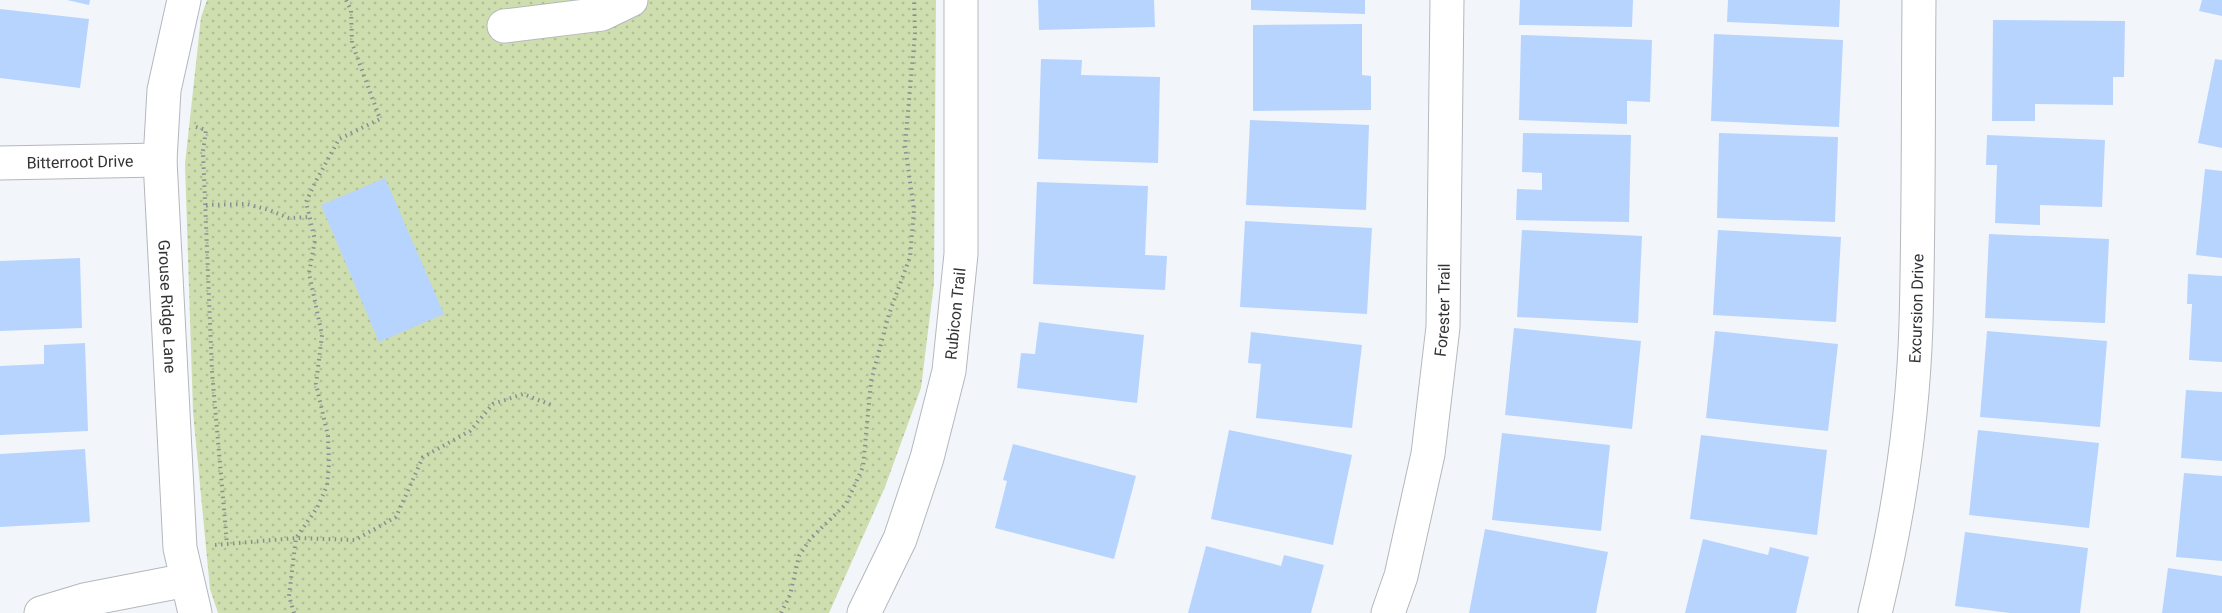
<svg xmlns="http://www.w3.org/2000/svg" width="2222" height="613" font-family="Roboto,sans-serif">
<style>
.park{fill:url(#park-dots)}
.building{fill:#b7d4fe}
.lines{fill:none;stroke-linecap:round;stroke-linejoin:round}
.minor-casing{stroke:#b4b8bc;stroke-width:35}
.path{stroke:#8b8e91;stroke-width:4;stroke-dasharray:1.5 4.5;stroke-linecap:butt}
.minor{stroke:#fff;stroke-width:33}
.labels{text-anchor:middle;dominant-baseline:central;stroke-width:4.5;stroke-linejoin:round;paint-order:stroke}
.street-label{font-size:16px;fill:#313335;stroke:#fff}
</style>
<defs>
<pattern id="park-dots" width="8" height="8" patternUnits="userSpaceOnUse" patternTransform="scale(1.5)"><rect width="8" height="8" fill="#cfdeae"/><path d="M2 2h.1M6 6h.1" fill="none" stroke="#b2bf96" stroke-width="1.8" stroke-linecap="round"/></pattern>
</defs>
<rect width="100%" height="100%" fill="#f2f6fb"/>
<!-- park -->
<path class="park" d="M207,0h729l-2,283 -13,105 -36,99 -56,126h-611l-8,-24 -17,-177 -8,-248 16,-147z"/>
<!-- building -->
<path class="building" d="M67,0h23l-1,5z
M1038,0h116l1,27 -116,3z
M1251,0h114v14l-114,-4z
M1520,0h113l-1,27 -113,-2z
M1728,0h112l-1,27 -112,-5z
M2202,0h20v16l-23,-5z
M0,9l89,10 -9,69 -80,-10z
M1993,20l132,1 -1,56h-11v28l-78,-1v17h-43z
M1362,24v51l9,1v34l-118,1v-86z
M1714,34l129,6 -4,87 -128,-6z
M1521,35l131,5 -2,62 -23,-1v23l-108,-4z
M1041,59l41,1 -1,15 79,2 -2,86 -120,-4z
M2215,59l7,1v88l-24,-5z
M1250,120l119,5 -3,85 -120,-5z
M1523,133l108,2 -2,87 -113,-2 1,-31 25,1v-17l-20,-1z
M1719,133l119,4 -3,85 -118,-4z
M1987,135l118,5 -3,67 -62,-2v20l-45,-2 2,-58h-11z
M2205,169l17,2v87l-26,-3z
M385,178l59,136 -65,28 -58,-137z
M1037,182l111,4 -3,69 22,1 -2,34 -132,-6z
M1245,221l127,7 -5,86 -127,-7z
M1522,230l120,6 -4,87 -121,-6z
M1718,230l123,7 -5,85 -123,-7z
M1989,234l120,5 -4,84 -120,-5z
M80,258l2,70 -82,3v-70z
M2188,274l34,2v86l-33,-2 3,-56h-5z
M1039,322l105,13 -7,68 -120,-15 4,-35 14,1z
M1514,328l127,13 -9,88 -127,-14z
M1715,331l123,13 -10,87 -122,-13z
M1987,331l120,10 -7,86 -120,-10z
M1251,332l111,13 -10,83 -96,-10 5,-54 -13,-1z
M85,343l3,88 -88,4v-69l44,-2v-19z
M2186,390l36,2v69l-41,-3z
M1229,430l123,25 -19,90 -122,-26z
M1978,430l121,13 -10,85 -120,-13z
M1502,433l108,12 -9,86 -109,-11z
M1701,435l126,15 -10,85 -127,-16z
M1013,444l123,32 -22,83 -119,-31 12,-47 -4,-1z
M85,449l5,73 -90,5v-73z
M2184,473l38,3v85l-46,-4z
M1485,529l123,23 -12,61h-127z
M1965,532l123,16 -8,65h-70l-55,-7z
M1703,539l65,16 2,-8 39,10 -13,56h-111z
M1206,546l75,20 3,-11 40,10 -13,48h-123z
M2168,568l54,8v37h-60z"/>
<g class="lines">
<defs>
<g id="minor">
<path id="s1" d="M184,0l-20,90 -4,70 20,388 15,65"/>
<path d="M504,26l98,-12 29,-14"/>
<path id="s2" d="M0,163l160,-3"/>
<path d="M41,613l43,-13 103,-20"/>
<path id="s3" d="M864,613l36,-74 27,-81 22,-87 12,-117v-254"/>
<path id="s4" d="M1388,613l13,-37 27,-122 15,-127 4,-327"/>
<path id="s5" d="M1875,613c23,-94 38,-192 41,-289 3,-108 2,-216 3,-324"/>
</g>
</defs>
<!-- minor casing -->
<use href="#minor" class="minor-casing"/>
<!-- path -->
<path class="path" d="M196,127l10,3 -3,21 9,221 15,172
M206,205l41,-1 22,6 20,8 22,-1
M215,545l81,-7 59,2 41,-23 27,-60 47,-26 23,-27 30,-10 31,12
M294,613l-5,-17 7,-58 21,-30 10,-22 2,-22 -1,-28 -12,-52 6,-49 -13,-62 6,-33 -9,-38 10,-21 23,-42 41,-20 -28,-76 -1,-33 -5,-10
M781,613l9,-18 9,-39 12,-18 35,-34 17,-37 8,-86 18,-67 21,-57 4,-47 -9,-64 10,-113 -1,-33"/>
<!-- minor -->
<use href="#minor" class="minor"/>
</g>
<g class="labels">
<!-- street labels -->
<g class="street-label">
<text stroke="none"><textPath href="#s2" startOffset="80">Bitterroot Drive</textPath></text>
<text stroke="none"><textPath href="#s1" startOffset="309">Grouse Ridge Lane</textPath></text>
<text stroke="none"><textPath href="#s5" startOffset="308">Excursion Drive</textPath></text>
<text stroke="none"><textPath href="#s4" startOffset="309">Forester Trail</textPath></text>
<text stroke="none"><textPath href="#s3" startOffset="315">Rubicon Trail</textPath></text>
</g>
</g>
</svg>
